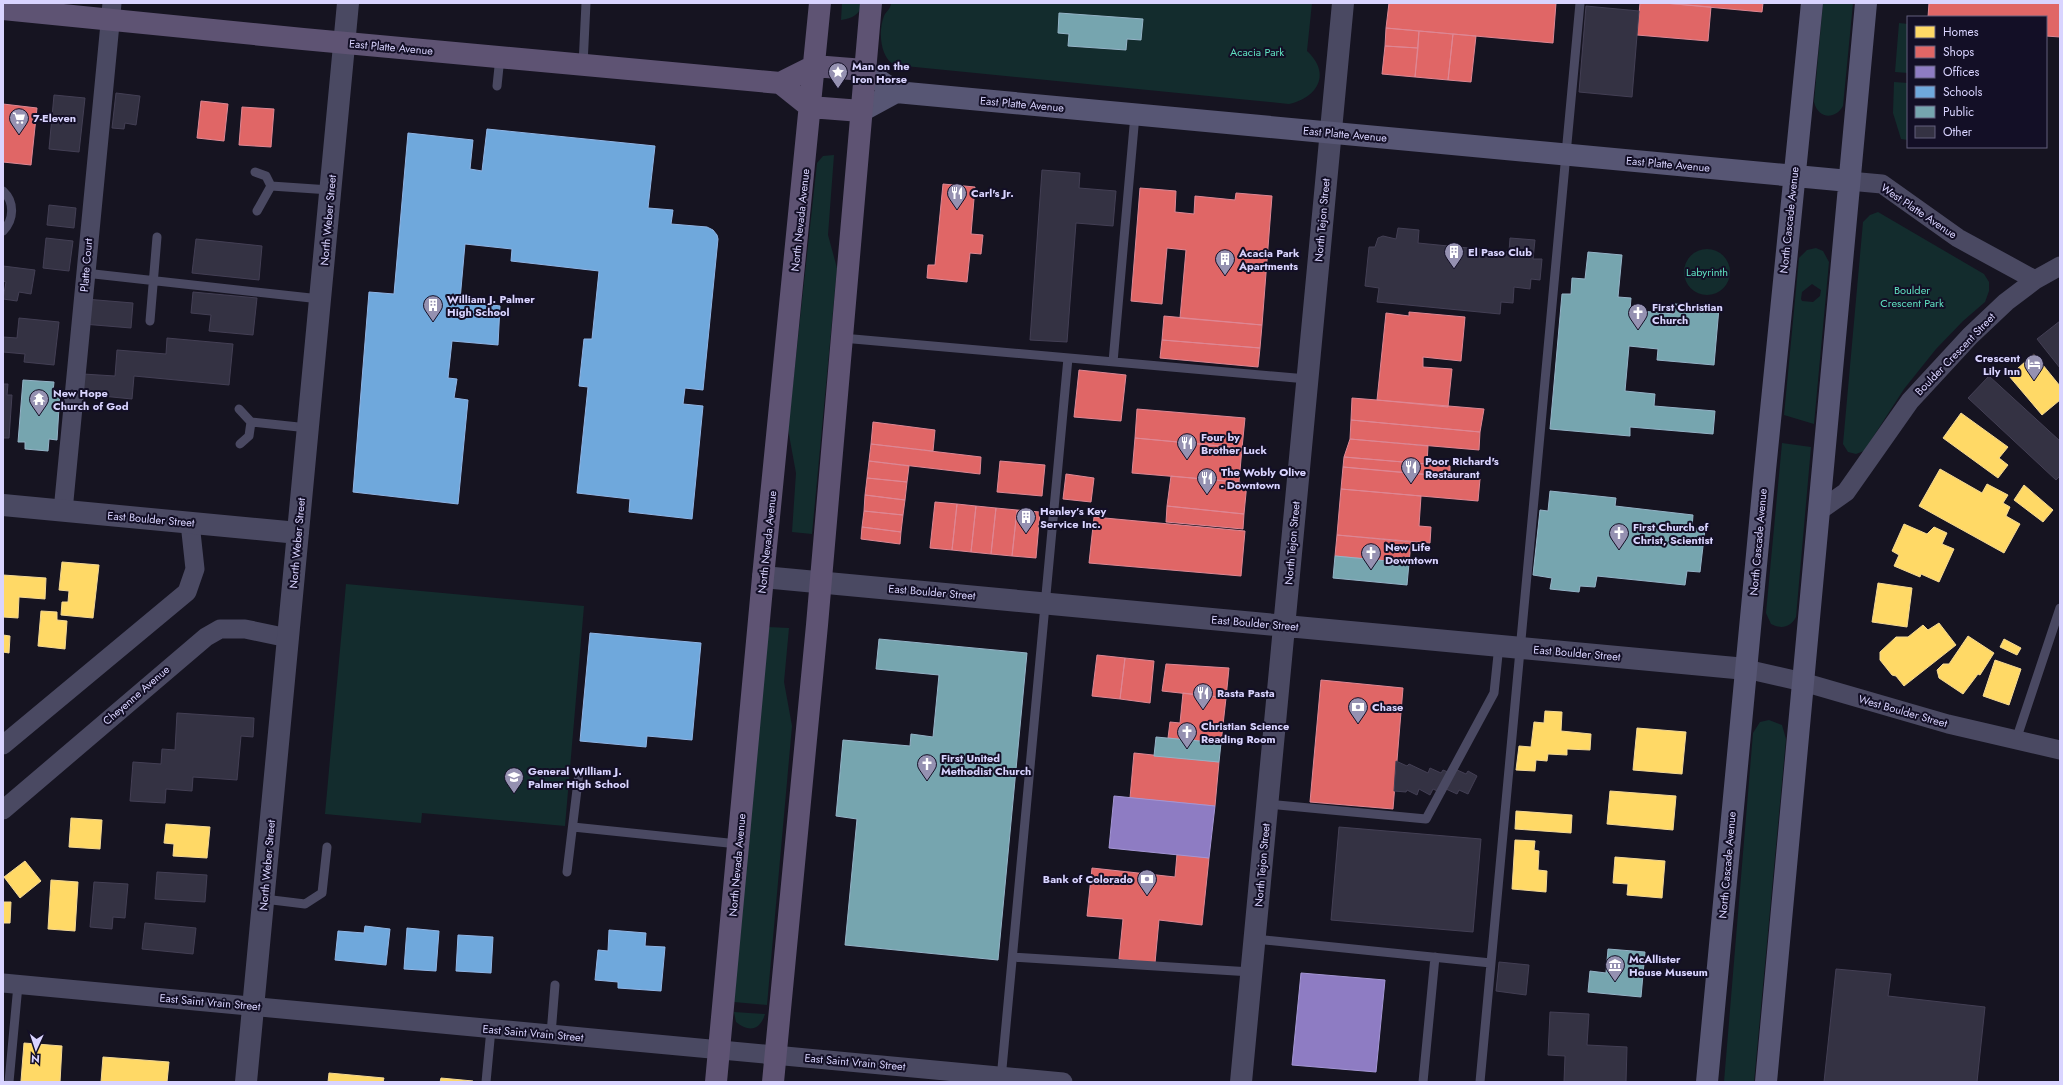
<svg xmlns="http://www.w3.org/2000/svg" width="2063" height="1085" font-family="Jost,sans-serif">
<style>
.green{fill:#132c2d;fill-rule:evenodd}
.homes{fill:#ffd966;stroke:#f4d894}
.shops{fill:#e06666;stroke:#de8794}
.offices{fill:#8e7cc3;stroke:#a496d5}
.schools{fill:#6fa8dc;stroke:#8fb5e6}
.public{fill:#76a5af;stroke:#94b3c7}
.building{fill:#343243;stroke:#433f54}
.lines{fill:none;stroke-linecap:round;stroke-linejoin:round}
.service{stroke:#4a4962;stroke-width:9}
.minor{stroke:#4a4962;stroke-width:19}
.tertiary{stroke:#4a4962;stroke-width:22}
.secondary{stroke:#575674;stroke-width:22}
.primary{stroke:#5e5373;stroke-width:22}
.labels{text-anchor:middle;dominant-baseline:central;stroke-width:4;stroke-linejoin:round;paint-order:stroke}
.street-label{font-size:11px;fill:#d9d4ff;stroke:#130f26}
.park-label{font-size:11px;fill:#5fe0c0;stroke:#130f26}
.poi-label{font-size:11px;font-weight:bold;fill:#d9d4ff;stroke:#130f26;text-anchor:start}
</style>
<rect width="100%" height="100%" fill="#161421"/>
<!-- green -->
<path class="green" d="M842,3h21c-4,12 -10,15 -22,17z
M891,3h421l-5,48c25,23 10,47 -18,53l-394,-39c-15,-7 -17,-34 -11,-49 2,-5 7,-7 7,-13z
M1823,3h30l-10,103c-8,14 -25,13 -29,-4z
M1899,23l9,1v49l-13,-1z
M1894,82l14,1v57l-7,-1 -8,-26z
M834,155l-6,80 9,33 -25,266 -20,-2 4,-59 -8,-44 29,-266 6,-7z
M1878,212l106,62 5,8v9l-4,11 -22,19 -27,28 -32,40 -40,62 -8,3 -8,-2 -5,-8 20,-222 7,-7z
M1816,248l7,3 6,11 -15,162 -30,-9 15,-157 8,-8zM1812,284l9,6 -1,6 -7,6 -11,-1 -1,-2 1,-7z
M1684 272a23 23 0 1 1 46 0a23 23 0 1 1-46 0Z
M1782,443l29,4 -15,170c-6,11 -15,12 -25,7l-5,-11z
M346,584l238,22 -19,220 -143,-13 -1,10 -96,-9z
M768,627l21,1 -5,54 8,44 -25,279 -33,-3z
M1769,720l13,5 4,14 -32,343h-30l29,-349 7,-11z
M734,1012l31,2c-5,17 -17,18 -29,8z"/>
<!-- homes -->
<path class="homes" d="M2034,354l26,32v14l-18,15 -33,-39z
M1961,413l47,34 -9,11 9,7 -10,13 -55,-40z
M1940,469l42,24 5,-9 21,11 -5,8 7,4 -4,9 14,8 -16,29 -85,-47z
M2024,485l29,25 -10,12 -29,-22z
M1904,524l23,10 7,-7 13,6 -5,11 12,5 -15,33 -18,-8 -1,3 -26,-11 5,-11 -7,-4z
M62,562l37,3 -6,53 -32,-3 1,-13h6l1,-11 -10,-1z
M3,575l43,3 -1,21 -26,-2 -1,21 -15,-1z
M1878,583l34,5 -5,39 -35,-5z
M41,611l16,1v8l10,1 -2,28 -27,-3z
M1939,623l17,22 -52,41 -8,-10 -4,-1 -12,-15v-8l16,-15h12l15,-12 5,5z
M3,635l7,1 -1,17 -6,-1z
M1968,636l26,17 -14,22 -2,-1 -15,20 -24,-16 -2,-8 6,-6h6z
M2004,639l17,9 -4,7 -17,-8z
M1995,660l26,9 -12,36 -26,-9z
M1545,711l17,1 -1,19 30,3 -1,16 -23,-1v6l-19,-1 -1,7 -11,-1 -1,11 -19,-1 3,-24 12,1 3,-25 10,1z
M1637,728l49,4 -4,42 -49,-4z
M1610,791l66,5 -3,34 -66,-6z
M1516,811l56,4 -1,18 -56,-4z
M71,818l31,2 -2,29 -31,-2z
M166,824l44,3 -3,31 -34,-2 1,-12 -10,-1z
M1515,840l20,1 -1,9 5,1 -1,19 9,1 -1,21 -34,-3z
M1615,857l50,4 -3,37 -35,-3 1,-11 -15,-1z
M25,861l16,20 -21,17 -16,-21z
M51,880l27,2 -3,49 -27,-2z
M3,902h8l-1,21h-7z
M24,1043l38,3 -2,36 -39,-1z
M103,1057l66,5 -2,20h-66z
M329,1073l55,5 -1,4h-55z
M441,1078l32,3 -1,1h-32z"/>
<!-- shops -->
<path class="shops" d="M1389,3h167l-3,40 -167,-15z
M1640,3h24l47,4 -3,34 -71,-6z
M1664,3h99l-1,9z
M1929,3h131v34l-14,-1v-19h-118z
M1386,28l33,3 -1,17 -33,-2z
M1419,31l34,3 -5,46 -33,-3z
M1453,34l23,2 -5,46 -23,-2z
M1385,46l33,2 -3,29 -33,-3z
M201,101l27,3 -4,37 -27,-3z
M3,104l34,4 -6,57 -28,-3z
M242,107l32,2 -3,38 -32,-2z
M943,184l32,3 -4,47 12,1 -2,19 -11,-1 -3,29 -40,-4 1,-13h7z
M1140,188l36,3 -1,21 19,2 1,-18 40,4 1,-7 36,3 -10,129 -82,-7 6,-68 -19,-2 -5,56 -31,-3z
M1409,312l56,5 -4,44 -38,-4v10l29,2 -4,38 -71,-7 9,-87 23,3z
M1164,316l98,9 -2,23 -98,-8z
M1162,340l98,8 -2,19 -98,-9z
M1079,370l47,5 -5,46 -47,-4z
M1352,398l25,2 107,9 -4,23 -129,-12z
M1137,409l108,9 -3,30 -107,-10z
M1351,420l129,12 -1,18 -129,-11z
M873,422l62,8 -2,21 -62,-7z
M1135,438l107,10 -3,34 -107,-9z
M1350,439l78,7 -1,18 -83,-7z
M871,444l110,13 -1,17 -111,-13z
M1344,457l106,9v11l-107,-10z
M869,461l40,5 -2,16 -40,-4z
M1000,461l45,4 -3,31 -45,-4z
M1343,467l137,12 -2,22 -137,-12z
M1066,474l28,4 -3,24 -28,-3z
M1171,476l76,7 -3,31 -77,-8z
M867,478l40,4 -2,18 -40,-5z
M1341,489l80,7 -2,30 12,1 -1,16 -93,-8z
M865,495l40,5 -2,15 -39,-4z
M935,502l22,2 -5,46 -22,-2z
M957,504l19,2 -5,46 -19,-2z
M976,506l20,2 -5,46 -20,-2z
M1167,506l77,8 -1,15 -77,-7z
M996,508l21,2 -5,46 -21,-2z
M1017,510l23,2 -4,46 -24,-2z
M864,511l39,4 -2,17 -39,-5z
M1094,517l151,14 -4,45 -152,-13z
M862,527l39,5 -1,12 -39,-5z
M1337,535l74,7 -2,21 -74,-7z
M1097,655l28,3 -5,41 -28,-3z
M1125,658l29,3 -4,42 -30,-4z
M1166,664l63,4 -3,30 -64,-7z
M1321,680l82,8 -10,121 -83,-7z
M1183,693l43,5 -5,45 -53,-5 2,-16 10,1z
M1134,753l85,9 -4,44 -85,-8z
M1177,854l32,4 -7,67 -43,-5 -4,43 -36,-4 4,-40 -36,-3 5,-48 83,9z"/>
<!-- offices -->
<path class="offices" d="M1114,796l101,10 -6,52 -100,-10z
M1301,973l84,7 -9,92 -84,-7z"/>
<!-- schools -->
<path class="schools" d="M487,129l168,17 -7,62 25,2 -2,14 36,3 6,3 4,5 1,4 -15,151 -18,-2 -2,16 20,2 -11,113 -63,-7 1,-13 -53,-6 11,-106 -9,-1 5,-47h8l7,-68 -88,-10 1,-12 -47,-5 -5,56 40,6 -2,39 -46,-4 -4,37 9,1 -3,19 14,2 -10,104 -105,-12 16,-200 25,2 14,-161 65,7 -3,29 12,2z
M590,633l111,10 -9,97 -45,-4 -1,11 -66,-6z
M365,926l25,3 -4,36 -51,-5 3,-29 26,2z
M407,928l32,3 -3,40 -32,-2z
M609,930l37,3 -1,13 20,1 -4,44 -43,-3v-6l-23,-2 3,-30 10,1z
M458,935l35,2 -2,36 -35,-2z"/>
<!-- public -->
<path class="public" d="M1059,13l84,6 -2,21 -14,-1 -1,11 -58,-4 1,-12 -11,-1z
M1588,252l34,3 -4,42 13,1 -1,12 44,4 1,-10 44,4 -5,57 -57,-5 1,-11 -29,-3 -4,45 30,3 -1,12 61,5 -2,23 -83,-7v9l-80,-7 12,-135h9l1,-16 13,1z
M23,380l31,2 -1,10h7l-3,48 -8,-1 -1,12 -23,-2v-7h-7z
M1550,491l66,7 -1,8 78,9 -1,13 13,1 -5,43 -13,-1 -2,14 -88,-9 -2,11 -15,-1 -1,6 -29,-3 2,-11 -19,-3 7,-65 8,1z
M1335,556l74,7 -2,22 -74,-7z
M879,639l148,14 -29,307 -153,-15 12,-126 -21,-3 7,-76 67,6 1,-12 22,3 6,-62 -63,-6z
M1156,737l65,6 -2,19 -65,-6z
M1608,949l37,3 -4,45 -53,-5 2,-21 16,2z"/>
<!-- building -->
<path class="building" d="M1586,6l53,5 -7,86 -53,-5z
M116,93l24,3 -4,29 -11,-2 -1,6 -12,-1z
M54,95l31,3 -6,54 -30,-3z
M1042,170l38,3 -1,15 37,3 -3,35 -37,-3 -9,119 -37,-2z
M49,205l27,3 -2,20 -27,-3z
M1398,228l21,2 -1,13 91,9 1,-14 25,2 -2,19h9l-2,21 -9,-1 -1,10 -16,-2 -1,16 -12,-1 -1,12 -123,-12 2,-14 -14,-2 4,-39h6l3,-9 5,-2 13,3z
M46,238l27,3 -4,30 -26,-3z
M196,239l66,7 -3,34 -67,-7z
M3,266l32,4 -4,24 -12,-2 -2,9 -14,-2 3,-17 -3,-1z
M193,292l64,6 -4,37 -44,-4 2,-16 -20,-2z
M85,299l48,4 -2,25 -48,-4z
M19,318l40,4 -5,43 -30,-3 1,-8 -22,-2v-15l14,1z
M2060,321v47l-23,-29z
M167,338l66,6 -4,41 -95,-9 -2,23 -50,-5 1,-20 32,2 2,-26 49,4z
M1989,376l71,65v35l-4,4 -88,-82z
M3,384h5l-1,11h5l-3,43h-6v5z
M177,713l77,5 -1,19 -12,-1 -4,44 -44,-3 -1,14 -26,-2 -1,14 -35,-2 3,-39 28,2 1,-15 13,1z
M1396,761l11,5 2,-2 19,9 2,-5 11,5 2,-3 10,4 2,-5 11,5 2,-3 9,5 -9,18 -9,-4 -2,4 -11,-5 -2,5 -11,-5 -3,6 -11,-6 -2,6 -10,-5 -1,2 -12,-1z
M1339,827l142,12 -8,93 -142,-12z
M157,872l50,3 -2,27 -50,-3z
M94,882l34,2 -3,34 -12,-1 -1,12 -22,-2z
M145,923l51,5 -3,26 -51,-5z
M1499,962l30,3 -3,30 -30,-4z
M1836,969l55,5 -3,22 97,11 -8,75h-153z
M1550,1012l39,2 -2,31 40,2 -1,35h-62l1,-26 -17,-1z"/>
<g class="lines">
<!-- service -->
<path class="service" d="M583,65l3,-62
M497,86l3,-29
M255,172l11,4 5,10 -14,25
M271,186l59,4
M3,191c12,11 11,29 0,40
M85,273l235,26
M150,321l7,-84
M842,338l465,41
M1113,362l22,-247
M239,409l12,13 -2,14 -9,8
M251,422l57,6
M2016,740l44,-132
M1268,804l158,15 68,-126 5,-48
M573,827l165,17
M567,872l12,-99
M264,899l41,5 17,-11 5,-46
M1255,939l236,24
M1013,957l238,15
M551,1034l4,-49
M1001,1079l67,-721
M9,1082l9,-97
M486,1082l5,-53
M1423,1082l12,-125
M1480,1082l100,-1079"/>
<!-- minor -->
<path class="minor" d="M1849,181l33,3 76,54 77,42
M63,511l49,-508
M1819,511l27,-19 64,-91 60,-65 36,-34 29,-22 25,-14
M1746,669l57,13 145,42 112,26
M3,745l184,-153 8,-23 -5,-46
M3,810l203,-173 14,-8h25l43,9
M3,983l1060,99"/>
<!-- tertiary -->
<path class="tertiary" d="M3,505l295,28
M763,577l983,92
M246,1082l102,-1079
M1241,1082l102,-1079"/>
<!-- secondary -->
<path class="secondary" d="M864,70l32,22 953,89
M861,111l35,-19
M1707,1082l58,-612 47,-467
M1766,1082l100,-1079"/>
<!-- primary -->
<path class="primary" d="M3,9l300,30 477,44 34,-17 50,4
M780,83l30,24 51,4
M716,1082l47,-505 57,-574
M773,1082l44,-457 54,-622"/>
</g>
<!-- icons -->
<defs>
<symbol id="sight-pin" viewBox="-11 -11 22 30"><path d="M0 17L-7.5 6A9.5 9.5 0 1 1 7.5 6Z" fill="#9591b1" stroke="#130f26"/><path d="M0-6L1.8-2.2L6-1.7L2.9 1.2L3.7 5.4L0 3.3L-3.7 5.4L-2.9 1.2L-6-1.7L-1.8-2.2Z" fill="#fff"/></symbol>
<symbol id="supermarket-pin" viewBox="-11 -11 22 30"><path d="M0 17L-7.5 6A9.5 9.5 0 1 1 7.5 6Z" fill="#9591b1" stroke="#130f26"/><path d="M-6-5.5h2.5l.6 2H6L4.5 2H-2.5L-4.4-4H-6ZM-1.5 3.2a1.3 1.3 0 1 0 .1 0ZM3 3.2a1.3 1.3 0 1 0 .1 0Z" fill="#fff"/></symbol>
<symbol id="restaurant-pin" viewBox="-11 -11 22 30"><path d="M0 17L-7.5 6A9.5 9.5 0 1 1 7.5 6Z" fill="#9591b1" stroke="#130f26"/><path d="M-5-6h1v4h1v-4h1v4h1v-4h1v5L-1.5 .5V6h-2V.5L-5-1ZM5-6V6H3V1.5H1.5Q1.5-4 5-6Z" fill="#fff"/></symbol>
<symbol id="building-pin" viewBox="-11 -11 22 30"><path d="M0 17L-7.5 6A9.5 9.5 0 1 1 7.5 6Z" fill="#9591b1" stroke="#130f26"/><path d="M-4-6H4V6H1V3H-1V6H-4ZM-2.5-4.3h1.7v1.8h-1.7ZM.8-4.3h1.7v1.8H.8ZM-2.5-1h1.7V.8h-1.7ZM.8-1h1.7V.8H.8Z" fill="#fff"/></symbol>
<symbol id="church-pin" viewBox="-11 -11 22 30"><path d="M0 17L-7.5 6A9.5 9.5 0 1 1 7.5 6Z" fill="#9591b1" stroke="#130f26"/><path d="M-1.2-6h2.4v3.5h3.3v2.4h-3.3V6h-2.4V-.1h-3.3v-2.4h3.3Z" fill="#fff"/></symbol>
<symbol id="hotel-pin" viewBox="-11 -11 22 30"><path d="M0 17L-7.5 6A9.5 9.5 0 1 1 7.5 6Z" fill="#9591b1" stroke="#130f26"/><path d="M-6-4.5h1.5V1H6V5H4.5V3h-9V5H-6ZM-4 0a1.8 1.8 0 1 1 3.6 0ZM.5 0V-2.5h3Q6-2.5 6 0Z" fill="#fff"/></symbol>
<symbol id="temple-pin" viewBox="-11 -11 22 30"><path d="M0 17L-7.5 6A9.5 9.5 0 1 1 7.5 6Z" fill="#9591b1" stroke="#130f26"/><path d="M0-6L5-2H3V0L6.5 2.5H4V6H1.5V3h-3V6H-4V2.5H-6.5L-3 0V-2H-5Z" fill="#fff"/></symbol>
<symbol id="bank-pin" viewBox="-11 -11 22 30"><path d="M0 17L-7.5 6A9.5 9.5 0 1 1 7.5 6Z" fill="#9591b1" stroke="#130f26"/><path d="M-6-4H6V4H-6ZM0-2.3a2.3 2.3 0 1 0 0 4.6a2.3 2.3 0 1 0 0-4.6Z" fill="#fff"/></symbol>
<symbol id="school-pin" viewBox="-11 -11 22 30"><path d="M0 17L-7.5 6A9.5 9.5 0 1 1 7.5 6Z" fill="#9591b1" stroke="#130f26"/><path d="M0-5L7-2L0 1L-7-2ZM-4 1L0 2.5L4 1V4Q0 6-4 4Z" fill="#fff"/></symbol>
<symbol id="museum-pin" viewBox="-11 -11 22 30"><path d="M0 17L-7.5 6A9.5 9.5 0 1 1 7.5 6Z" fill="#9591b1" stroke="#130f26"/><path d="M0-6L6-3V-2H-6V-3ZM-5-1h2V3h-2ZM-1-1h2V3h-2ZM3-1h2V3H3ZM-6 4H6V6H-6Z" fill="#fff"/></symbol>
</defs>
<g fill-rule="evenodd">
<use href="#sight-pin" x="827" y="61" width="22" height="30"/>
<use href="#supermarket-pin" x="8" y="107" width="22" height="30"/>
<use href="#restaurant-pin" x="946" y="182" width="22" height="30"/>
<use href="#building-pin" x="1443" y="241" width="22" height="30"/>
<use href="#building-pin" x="1214" y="248" width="22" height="30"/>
<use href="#building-pin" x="422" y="294" width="22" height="30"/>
<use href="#church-pin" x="1627" y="302" width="22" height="30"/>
<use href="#hotel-pin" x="2023" y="353" width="22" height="30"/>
<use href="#temple-pin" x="28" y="388" width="22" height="30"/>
<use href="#restaurant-pin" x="1176" y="432" width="22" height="30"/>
<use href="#restaurant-pin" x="1400" y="456" width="22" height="30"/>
<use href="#restaurant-pin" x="1196" y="467" width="22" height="30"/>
<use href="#building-pin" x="1015" y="506" width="22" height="30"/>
<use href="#church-pin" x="1608" y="522" width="22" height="30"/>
<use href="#church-pin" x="1360" y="542" width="22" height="30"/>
<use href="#restaurant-pin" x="1192" y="682" width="22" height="30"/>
<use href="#bank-pin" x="1347" y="696" width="22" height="30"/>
<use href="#church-pin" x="1176" y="721" width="22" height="30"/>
<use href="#church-pin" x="916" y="753" width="22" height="30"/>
<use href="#school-pin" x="503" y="766" width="22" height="30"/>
<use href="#bank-pin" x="1136" y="868" width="22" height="30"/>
<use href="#museum-pin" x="1604" y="954" width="22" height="30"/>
</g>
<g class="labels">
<!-- street labels -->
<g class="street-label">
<text transform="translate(391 47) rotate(5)">East Platte Avenue</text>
<text transform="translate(1022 104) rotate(5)">East Platte Avenue</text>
<text transform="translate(1345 134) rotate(5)">East Platte Avenue</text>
<text transform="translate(1668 164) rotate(5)">East Platte Avenue</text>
<text transform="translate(1919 211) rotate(34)">West Platte Avenue</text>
<text transform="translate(328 220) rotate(-85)">North Weber Street</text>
<text transform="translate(800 220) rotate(-84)">North Nevada Avenue</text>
<text transform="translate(1322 220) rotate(-85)">North Tejon Street</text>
<text transform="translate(1789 220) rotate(-84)">North Cascade Avenue</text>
<text transform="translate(86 265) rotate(-85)">Platte Court</text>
<text transform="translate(1955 354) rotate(-46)">Boulder Crescent Street</text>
<text transform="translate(151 519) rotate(5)">East Boulder Street</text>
<text transform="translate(767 542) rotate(-84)">North Nevada Avenue</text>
<text transform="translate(1758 542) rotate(-85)">North Cascade Avenue</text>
<text transform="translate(297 543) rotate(-85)">North Weber Street</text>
<text transform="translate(1292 543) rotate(-85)">North Tejon Street</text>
<text transform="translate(932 592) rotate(5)">East Boulder Street</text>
<text transform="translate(1255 623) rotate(5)">East Boulder Street</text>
<text transform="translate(1577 653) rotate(5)">East Boulder Street</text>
<text transform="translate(136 695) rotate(-41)">Cheyenne Avenue</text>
<text transform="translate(1903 711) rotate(16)">West Boulder Street</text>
<text transform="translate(267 865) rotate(-85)">North Weber Street</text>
<text transform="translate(737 865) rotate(-85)">North Nevada Avenue</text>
<text transform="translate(1262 865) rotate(-85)">North Tejon Street</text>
<text transform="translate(1727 865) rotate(-85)">North Cascade Avenue</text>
<text transform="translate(210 1002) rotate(5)">East Saint Vrain Street</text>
<text transform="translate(533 1033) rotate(5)">East Saint Vrain Street</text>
<text transform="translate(855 1062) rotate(5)">East Saint Vrain Street</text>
</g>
<!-- park labels -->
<g class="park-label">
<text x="1257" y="52">Acacia Park</text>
<text x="1707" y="272">Labyrinth</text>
<text x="1912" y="290">Boulder<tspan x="1912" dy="13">Crescent Park</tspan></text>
</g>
<!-- poi labels -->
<g class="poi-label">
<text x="852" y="66">Man on the<tspan x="852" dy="13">Iron Horse</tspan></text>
<text x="33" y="118">7-Eleven</text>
<text x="971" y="193">Carl's Jr.</text>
<text x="1468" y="252">El Paso Club</text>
<text x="1239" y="253">Acacia Park<tspan x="1239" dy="13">Apartments</tspan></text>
<text x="447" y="299">William J. Palmer<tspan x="447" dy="13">High School</tspan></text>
<text x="1652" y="307">First Christian<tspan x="1652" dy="13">Church</tspan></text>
<text x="2020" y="358" text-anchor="end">Crescent<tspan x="2020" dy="13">Lily Inn</tspan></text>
<text x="53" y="393">New Hope<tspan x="53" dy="13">Church of God</tspan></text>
<text x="1201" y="437">Four by<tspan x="1201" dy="13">Brother Luck</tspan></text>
<text x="1425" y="461">Poor Richard's<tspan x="1425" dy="13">Restaurant</tspan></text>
<text x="1221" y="472">The Wobly Olive<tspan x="1221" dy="13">- Downtown</tspan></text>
<text x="1040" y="511">Henley’s Key<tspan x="1040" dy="13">Service Inc.</tspan></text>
<text x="1633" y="527">First Church of<tspan x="1633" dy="13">Christ, Scientist</tspan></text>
<text x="1385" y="547">New Life<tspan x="1385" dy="13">Downtown</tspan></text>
<text x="1217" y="693">Rasta Pasta</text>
<text x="1372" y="707">Chase</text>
<text x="1201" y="726">Christian Science<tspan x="1201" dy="13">Reading Room</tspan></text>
<text x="941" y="758">First United<tspan x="941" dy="13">Methodist Church</tspan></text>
<text x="528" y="771">General William J.<tspan x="528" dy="13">Palmer High School</tspan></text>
<text x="1133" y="879" text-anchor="end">Bank of Colorado</text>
<text x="1629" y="959">McAllister<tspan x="1629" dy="13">House Museum</tspan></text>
</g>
</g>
<!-- border -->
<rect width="2063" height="1085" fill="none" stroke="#d9d4ff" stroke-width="8"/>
<!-- legend -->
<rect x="1907" y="16" width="140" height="132" fill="#130f26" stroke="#625e7d"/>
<rect x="1915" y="26" width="20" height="12" fill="#ffd966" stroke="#625e7d"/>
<text x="1943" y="36" font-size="12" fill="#d9d4ff">Homes</text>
<rect x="1915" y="46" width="20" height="12" fill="#e06666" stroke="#625e7d"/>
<text x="1943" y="56" font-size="12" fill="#d9d4ff">Shops</text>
<rect x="1915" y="66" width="20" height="12" fill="#8e7cc3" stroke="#625e7d"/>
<text x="1943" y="76" font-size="12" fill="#d9d4ff">Offices</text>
<rect x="1915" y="86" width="20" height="12" fill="#6fa8dc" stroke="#625e7d"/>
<text x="1943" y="96" font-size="12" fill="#d9d4ff">Schools</text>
<rect x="1915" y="106" width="20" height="12" fill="#76a5af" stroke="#625e7d"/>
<text x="1943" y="116" font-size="12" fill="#d9d4ff">Public</text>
<rect x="1915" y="126" width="20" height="12" fill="#343243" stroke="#625e7d"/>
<text x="1943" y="136" font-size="12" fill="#d9d4ff">Other</text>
<!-- north arrow -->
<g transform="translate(36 1049) rotate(183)" stroke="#130f26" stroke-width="3" paint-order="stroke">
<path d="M0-3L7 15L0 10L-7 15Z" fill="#d9d4ff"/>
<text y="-6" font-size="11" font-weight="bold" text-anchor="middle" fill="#d9d4ff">N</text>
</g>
</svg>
